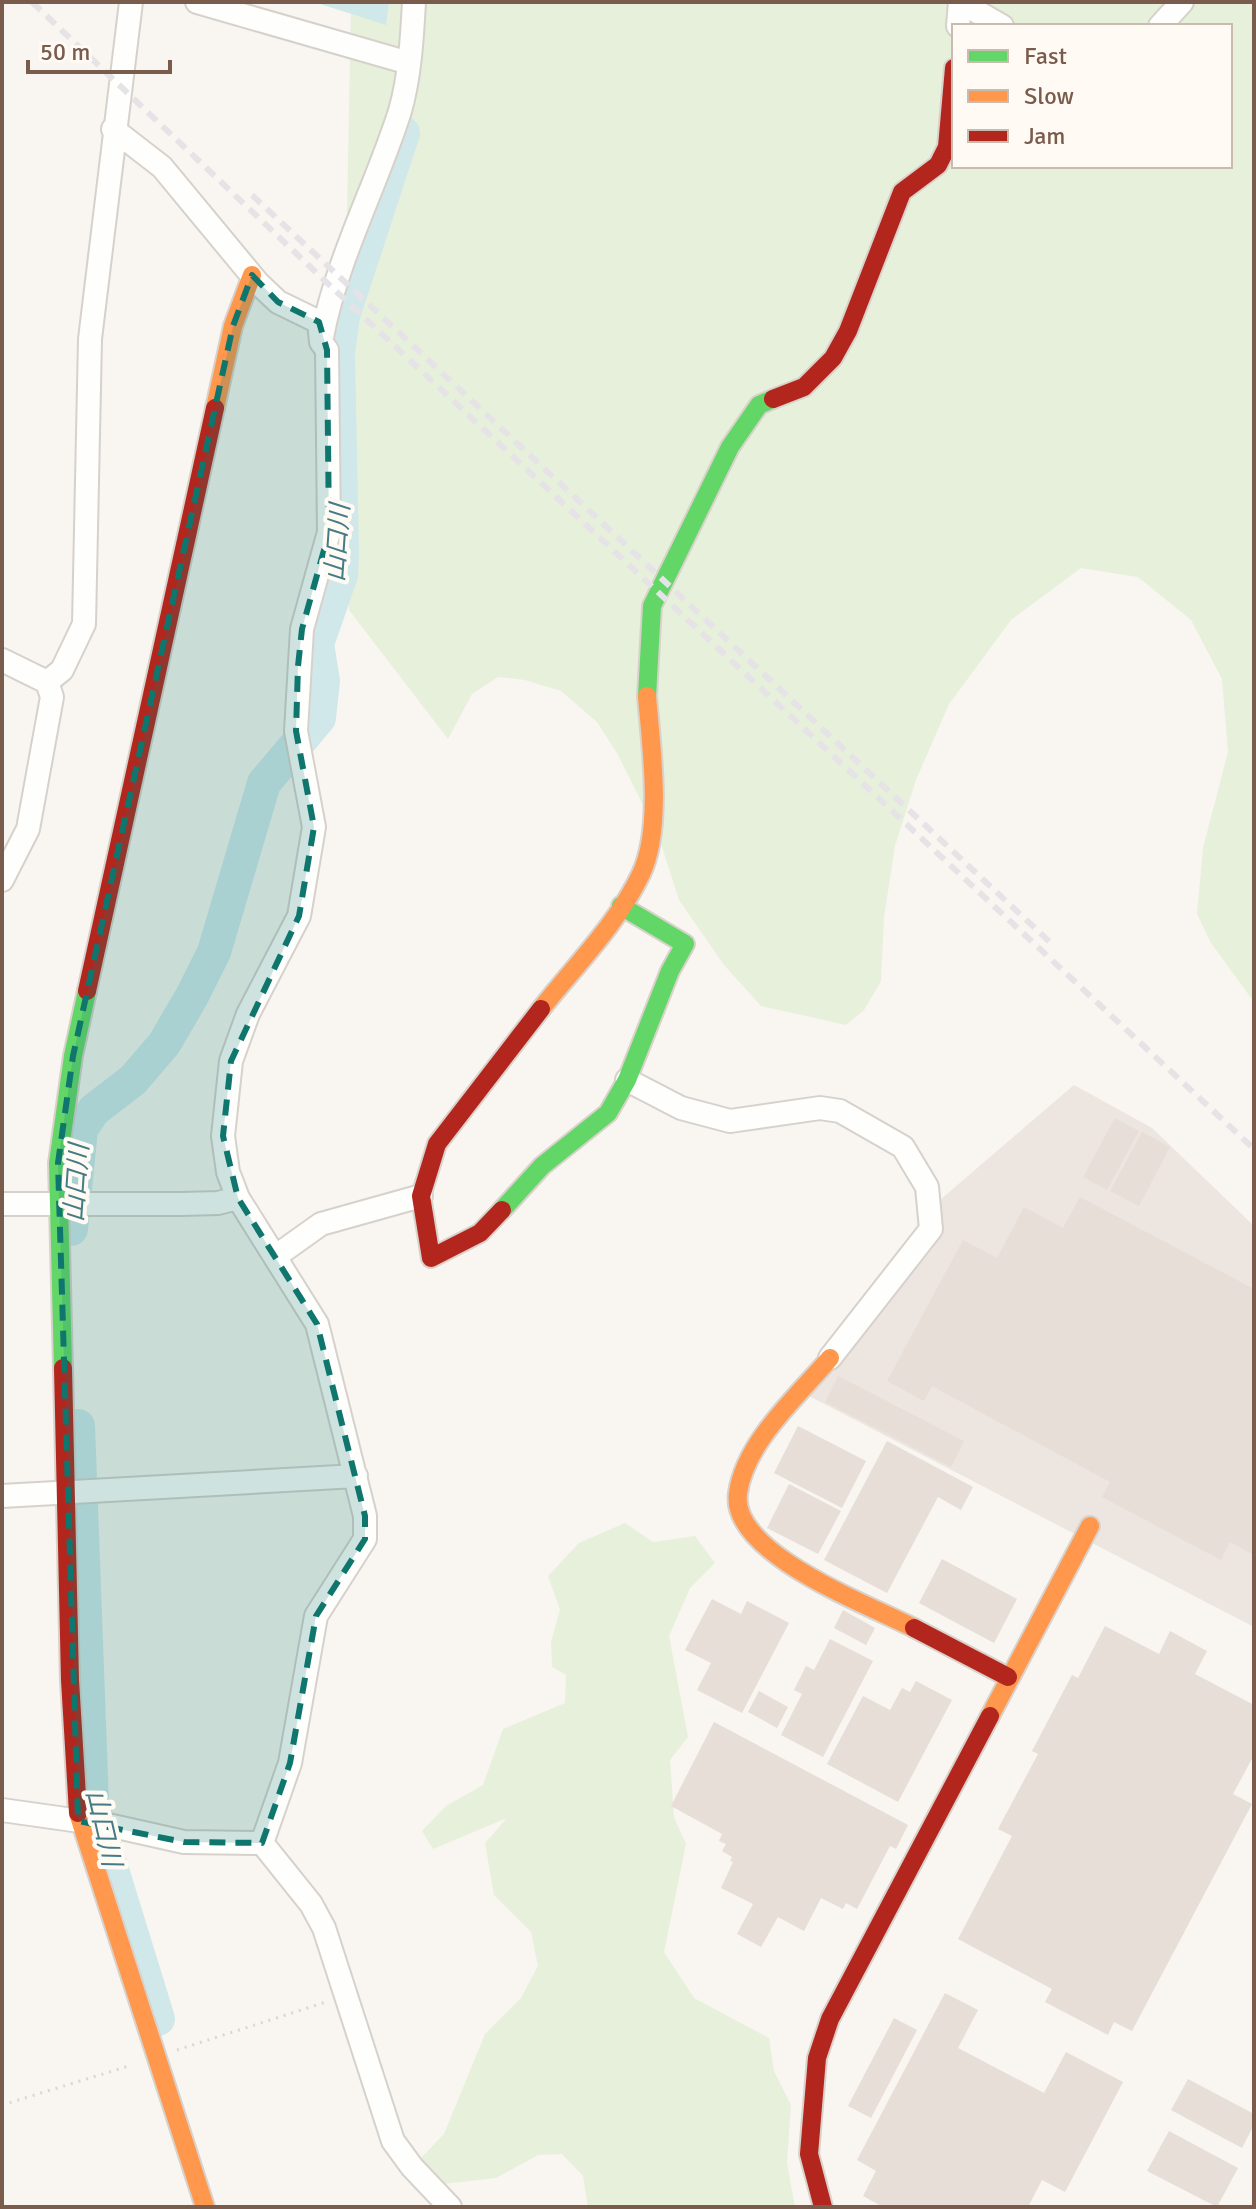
<svg xmlns="http://www.w3.org/2000/svg" width="1256" height="2209" font-family="Signika,'Noto Sans JP',sans-serif">
<style>
.industrial{fill:#ede5e0}
.green{fill:#e7f0db;fill-rule:evenodd}
.water{fill:#d0e8ea}
.lines{fill:none;stroke-linecap:round;stroke-linejoin:round}
.river{stroke:#d0e8ea;stroke-width:34}
.building{fill:#e6ded7}
.street-casing{stroke:#d7d1cb;stroke-width:26}
.fast-casing{stroke:#d9d2cb;stroke-width:22}
.slow-casing{stroke:#d9d2cb;stroke-width:22}
.jam-casing{stroke:#d9d2cb;stroke-width:22}
.path{stroke:#dcd5d0;stroke-width:3;stroke-dasharray:2 6;stroke-linecap:butt}
.street{stroke:#fefefd;stroke-width:22}
.fast{stroke:#63d668;stroke-width:18}
.slow{stroke:#ff974d;stroke-width:18}
.jam{stroke:#b3261e;stroke-width:18}
.rail{stroke:#e6e3e7;stroke-width:6;stroke-dasharray:12 8;stroke-linecap:butt}
.marked{fill:#0f766e;fill-opacity:0.2;stroke:#0f766e;stroke-width:6;stroke-dasharray:16 10;stroke-linejoin:round}
.labels{text-anchor:middle;dominant-baseline:central;stroke-width:8;stroke-linejoin:round;paint-order:stroke}
.water-label{font-size:26px;font-style:italic;fill:#437c86;stroke:#fffaf3}
</style>
<rect width="100%" height="100%" fill="#f9f5f0"/>
<!-- industrial -->
<path class="industrial" d="M1074,1085l78,43 102,98v401l-445,-231 124,-148 7,-48z"/>
<!-- green -->
<path class="green" d="M351,2h903v1000l-43,-59 -14,-29 6,-66 25,-96 -6,-73 -31,-59 -53,-43 -57,-9 -70,52 -62,84 -33,76 -21,66 -11,71 -3,64 -17,29 -18,15 -85,-19 -37,-41 -45,-65 -20,-63 -42,-84 -20,-31 -36,-31 -36,-11 -27,-3 -26,17 -24,45 -99,-129 -3,-337zM954,26h276v140h-276z
M625,1523l28,19 42,-6 20,27 -25,25 -21,48 19,101 -18,23 4,57 12,27 -22,108 30,46 75,40 5,33 17,34 -4,58 8,44h-207l-5,-31 -21,-22 -24,1 -42,23 -53,6 -23,-25 24,-25 41,-100 36,-36 17,-32 -7,-34 -37,-37 -9,-52 22,-25 -74,31 -11,-18 24,-25 37,-21 20,-56 62,-26 1,-28 -14,-8 -1,-25 9,-32 -12,-34 31,-33z"/>
<!-- water -->
<path class="water" d="M314,2h75l-3,23z"/>
<g class="lines">
<!-- river -->
<path class="river" d="M71,1229l10,-100 13,-19 39,-30 31,-36 28,-48 22,-44 50,-169 55,-65 4,-37 -6,-37 24,-69 1,-21 -4,-201 5,-37 60,-183
M78,1426l14,379 66,214"/>
</g>
<!-- building -->
<path class="building" d="M1115,1118l24,13 -32,59 -24,-13z
M1142,1132l28,15 -31,59 -29,-15z
M1080,1197l174,92v266l-24,-13 -9,18 -119,-63 8,-15 -178,-96 -8,15 -37,-20 76,-141 34,18 27,-51 39,21z
M838,1376l126,65 -13,26 -126,-65z
M798,1426l68,35 -24,47 -68,-35z
M887,1441l86,46 -12,23 -23,-13 -51,96 -63,-33z
M789,1484l52,27 -23,43 -51,-26z
M942,1559l75,40 -23,44 -75,-40z
M712,1599l29,15 6,-13 42,22 -47,90 -45,-23 14,-27 -26,-13z
M843,1610l32,18 -9,17 -32,-17z
M1105,1626l54,28 11,-23 37,20 -12,23 59,31v50l-21,39 19,10 -120,227 -18,-9 -6,13 -63,-33 7,-13 -94,-50 54,-103 -14,-7 40,-75 -6,-3 40,-76 6,3z
M830,1639l43,22 -50,96 -42,-22 21,-41 -8,-4 12,-24 8,4z
M916,1681l36,19 -54,102 -71,-38 36,-68 27,14 12,-22 8,4z
M759,1691l29,16 -11,21 -29,-16z
M714,1722l194,103 -12,24 -6,-3 -33,63 -11,-6 -3,6 -22,-11 -17,33 -26,-14 -17,30 -24,-13 16,-30 -32,-16 12,-26 -3,-1 2,-4 -10,-6 4,-7 -7,-3 3,-7 -51,-28z
M945,1993l33,17 -20,38 86,45 22,-41 57,30 -58,110 -23,-12 -14,27h-145l-20,-11 13,-25 -19,-11z
M894,2018l23,12 -46,88 -23,-12z
M1188,2079l66,35v11l-12,23 -71,-38z
M1169,2131l69,37 -21,39 -70,-36z"/>
<g class="lines">
<defs>
<path id="street" d="M197,2l212,61
M960,2l42,24
M958,26l2,-24
M1160,26l22,-24
M113,129l49,38 96,116 20,19 41,20 2,20 6,8 2,182 -27,97 -6,102 18,96 -15,89 -51,98 -17,47 -8,75 5,36 10,26 79,126 48,192v23l-49,77 -26,147 -28,80
M322,337c15,-79 54,-150 78,-226 10,-35 12,-73 14,-109
M2,660l45,22 5,15 -24,132 -26,51
M47,682l15,-12 22,-46 6,-285 41,-337
M627,1080l54,28 49,13 90,-13 20,3 63,36 24,40 4,42 -101,129
M2,1204h180l36,-1 20,-5
M276,1256l45,-32 100,-28
M2,1496l354,-20
M2,1810l106,15 76,17 78,1
M262,1843l49,61 13,24 69,213 19,26 38,40"/>
<path id="fast" d="M647,696l5,-90 78,-159 29,-42 14,-6
M502,1210l40,-44 66,-53 19,-33 43,-109 15,-27 -64,-38
M63,1368l-5,-205 15,-107 14,-65"/>
<path id="slow" d="M215,408l18,-82 19,-51
M541,1009c33,-42 77,-86 100,-135 22,-46 10,-128 6,-178
M830,1358c-32,38 -85,84 -92,135 -9,60 131,112 176,135
M990,1716l100,-190
M78,1813l127,394"/>
<path id="jam" d="M773,399l31,-12 29,-29 15,-27 54,-139 36,-27 9,-18 7,-79
M87,991l128,-583
M502,1210l-22,23 -49,25 -10,-62 16,-52 104,-135
M63,1368l7,312 8,133
M914,1628l94,49
M823,2207l-14,-53 8,-96 13,-39 160,-303"/>
</defs>
<!-- street casing -->
<use href="#street" class="street-casing"/>
<!-- fast casing -->
<use href="#fast" class="fast-casing"/>
<!-- slow casing -->
<use href="#slow" class="slow-casing"/>
<!-- jam casing -->
<use href="#jam" class="jam-casing"/>
<!-- path -->
<path class="path" d="M177,2050l149,-48
M2,2105l130,-40"/>
<!-- street -->
<use href="#street" class="street"/>
<!-- fast -->
<use href="#fast" class="fast"/>
<!-- slow -->
<use href="#slow" class="slow"/>
<!-- jam -->
<use href="#jam" class="jam"/>
<!-- rail -->
<path class="rail" d="M32,2l292,278 930,869
M252,195l800,749"/>
</g>
<!-- marked area -->
<path class="marked" d="M252,275l26,27 41,20 8,28 2,182 -27,97 -4,37 -2,65 18,96 -15,89 -68,145 -8,75 15,62 79,126 48,192v23l-49,77 -26,147 -28,80 -78,-1 -106,-21 -20,-658 15,-107 160,-730z"/>
<g class="labels">
<!-- water labels -->
<g class="water-label">
<text transform="translate(338 543) rotate(-86)">山口川</text>
<text transform="translate(77 1183) rotate(-86)">山口川</text>
<text transform="translate(103 1828) rotate(77)">山口川</text>
</g>
</g>
<!-- border -->
<rect width="1256" height="2209" fill="none" stroke="#7a5c4d" stroke-width="8"/>
<!-- legend -->
<rect x="952" y="24" width="280" height="144" fill="#fffaf3" stroke="#cabbb1" stroke-width="2"/>
<rect x="968" y="50" width="40" height="12" fill="#63d668" stroke="#cabbb1" stroke-width="2"/>
<text x="1024" y="64" font-size="24" fill="#7a5c4d">Fast</text>
<rect x="968" y="90" width="40" height="12" fill="#ff974d" stroke="#cabbb1" stroke-width="2"/>
<text x="1024" y="104" font-size="24" fill="#7a5c4d">Slow</text>
<rect x="968" y="130" width="40" height="12" fill="#b3261e" stroke="#cabbb1" stroke-width="2"/>
<text x="1024" y="144" font-size="24" fill="#7a5c4d">Jam</text>
<!-- scale -->
<path d="M28 60v12h142v-12" fill="none" stroke="#7a5c4d" stroke-width="4"/>
<text x="40" y="60" font-size="24" fill="#7a5c4d" stroke="#fffaf3" stroke-width="6" paint-order="stroke">50 m</text>
</svg>
